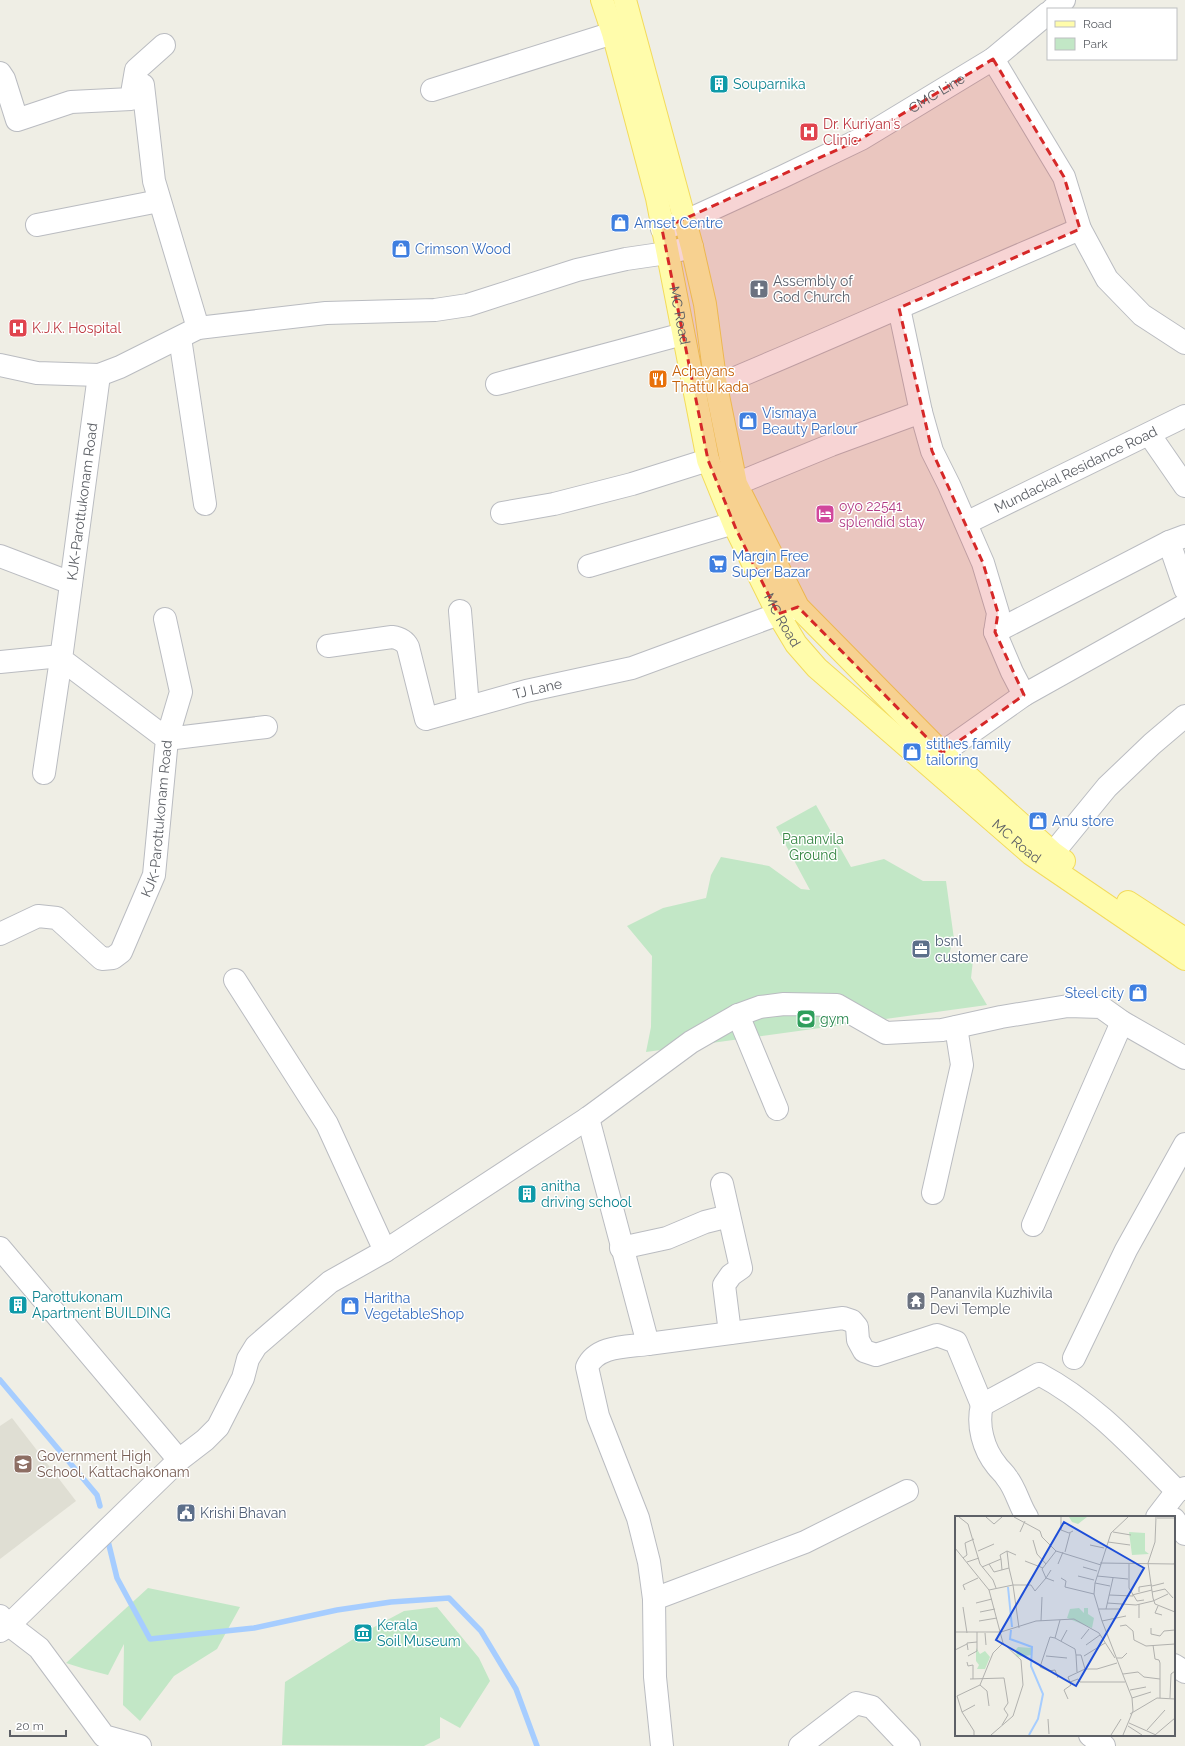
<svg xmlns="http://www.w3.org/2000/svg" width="1185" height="1746" font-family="Raleway,sans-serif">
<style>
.education{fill:#dfded3}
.green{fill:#c2e7c6}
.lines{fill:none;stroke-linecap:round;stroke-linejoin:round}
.stream{stroke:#a6cdff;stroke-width:5.5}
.minor-casing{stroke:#babcc1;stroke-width:24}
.major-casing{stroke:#f3db5b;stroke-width:24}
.minor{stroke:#fff;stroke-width:22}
.major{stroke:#fffcab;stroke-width:22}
.marked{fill:#d62828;fill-opacity:0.2;stroke:#d62828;stroke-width:3;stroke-dasharray:8 5;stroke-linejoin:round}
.labels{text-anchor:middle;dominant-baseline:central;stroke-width:3;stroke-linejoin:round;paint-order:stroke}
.culture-label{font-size:14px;fill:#0d838f;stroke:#fff;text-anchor:start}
.street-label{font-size:14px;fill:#5d6066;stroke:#fff}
.health-label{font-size:14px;fill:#be3a42;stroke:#fff;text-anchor:start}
.shop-label{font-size:14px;fill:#366cbe;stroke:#fff;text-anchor:start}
.worship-label{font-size:14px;fill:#5b616d;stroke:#fff;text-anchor:start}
.food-label{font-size:14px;fill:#c56008;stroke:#fff;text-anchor:start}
.hotel-label{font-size:14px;fill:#b23c85;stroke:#fff;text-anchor:start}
.park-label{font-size:14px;fill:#348542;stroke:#fff}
.service-label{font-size:14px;fill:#4e5e75;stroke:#fff;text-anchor:start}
.leisure-label{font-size:14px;fill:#27864d;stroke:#fff;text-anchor:start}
.education-label{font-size:14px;fill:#785e54;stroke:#fff;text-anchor:start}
.inset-river{fill:none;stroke:#a6cdff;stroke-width:2}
.inset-road{fill:none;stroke:#b1b1ae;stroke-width:1}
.view{fill:#1d4ed8;fill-opacity:0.15;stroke:#1d4ed8;stroke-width:2}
.inset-edge{fill:none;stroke:#5d6066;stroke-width:2}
</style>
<rect width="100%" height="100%" fill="#efeee5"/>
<!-- education -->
<path class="education" d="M12,1418l64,83 -76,58v-133z"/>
<!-- green -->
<path class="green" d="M816,805l35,62 33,-8 39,22h23l8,58 -7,21h26l-2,18 16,27 -341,47 5,-25 1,-71 -25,-30 36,-18 43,-10 5,-23 10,-18 48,9 32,23 9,1 -34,-63z
M148,1588l92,19 -23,42 -43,27 -34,45 -17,-16 1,-61 -16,31 -23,-6 -19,-6z
M437,1607l42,51 11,23 -30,47 -20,-11v21l-16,8 -142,-1 3,-63 78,-49 41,-22z"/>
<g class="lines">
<!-- stream -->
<path class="stream" d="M0,1380l97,115 3,11
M108,1541l9,37 33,61 104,-11 83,-18 54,-8 58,-4 32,33 35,58 21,57"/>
<defs>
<g id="minor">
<path d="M1053,9l11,-9"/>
<path d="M993,59l71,118 16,52 27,50 35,36 43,28"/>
<path d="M0,73l4,6 13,41 54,-18 60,-3 5,-29 28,-25"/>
<path d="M143,85l11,96 44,147"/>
<path d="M432,90l181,-57"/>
<path d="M37,225l122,-24"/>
<path id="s1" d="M662,229l24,-8 96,-44 79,-38 132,-80 55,-46"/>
<path d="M899,308l22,104 11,39 17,34 34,78 15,50 -3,19 17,40 12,23"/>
<path d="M180,338l25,166"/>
<path d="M0,365l37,8 62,2 21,-8 78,-39 128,-15 109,-3 33,-5 109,-35 49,-11 41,-6 25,-6"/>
<path d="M497,384l186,-50"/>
<path d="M716,386c122,-51 242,-105 364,-157"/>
<path d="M1149,434l36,52"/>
<path d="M736,484l95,-39 90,-33"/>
<path d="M502,513l52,-9 78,-20 76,-24"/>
<path id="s2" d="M966,523l219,-107"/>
<path d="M1185,536l-16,6 16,47"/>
<path d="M0,556l71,27"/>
<path d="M589,566l145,-43"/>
<path d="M460,611l8,96"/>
<path d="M165,619l16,73 -14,47 99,-12"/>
<path d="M995,632l174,-90"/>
<path id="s3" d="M328,646l64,-9c7,1 13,4 16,10l18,72 100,-28 106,-23 163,-60"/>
<path d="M0,662l61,-6"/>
<path d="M942,753l82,-58 161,-90"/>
<path d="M44,773l17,-114"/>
<path d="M1053,853l54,-66 45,-43 33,-28"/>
<path id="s4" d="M0,934l38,-18 19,2 45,41 11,-1 8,-6 33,-77 13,-136 -106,-80 38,-284"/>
<path d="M235,980l92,144 58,127"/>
<path d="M738,1015l39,94"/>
<path d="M588,1118l60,226c-20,3 -51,1 -61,23l11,49 40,102 11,44 5,37 1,78 7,69"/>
<path d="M722,1184l19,84 -10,7 -7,10 6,48"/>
<path d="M933,1193l29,-128 -6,-38"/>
<path d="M1033,1225l89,-203"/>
<path d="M0,1248l179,212"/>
<path d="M621,1248l46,-10 38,-16 24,-6"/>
<path d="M648,1344l195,-26 9,3 5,6 1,13 6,11 12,4 61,-20 19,7 26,63 57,-31c55,29 95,74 138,117l8,-3"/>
<path d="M1074,1358l52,-108 59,-106"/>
<path d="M982,1405c-5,20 1,44 15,61 3,4 7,7 10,12 9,11 12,27 20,39"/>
<path d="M1157,1517l20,-26"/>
<path d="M1174,1519l11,15"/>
<path d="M654,1599l151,-57 102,-51"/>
<path d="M0,1616l9,9 30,23 65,88 36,10"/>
<path d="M0,1631l9,-6 170,-165 26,-20 13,-13 25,-49 5,-19 8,-13 74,-64 55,-31 203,-133 103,-76 47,-27 22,-8 24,-3 53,1 49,28 56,-3 59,-13 67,-11 33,1 21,15 63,36"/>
<path d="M1174,1665l11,7"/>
<path d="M1090,1735l14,11"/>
<path d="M800,1746l56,-43 16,4 37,39"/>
</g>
<g id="major">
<path id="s5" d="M602,0l11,33 44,165 51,262 28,69 42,85 18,30 21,24 214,186 154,105"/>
<path d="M625,0l67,247 13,57 11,82 20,98 62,123 144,146 111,100 11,8"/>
<path d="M1128,902l57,37"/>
</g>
</defs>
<!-- minor casing -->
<use href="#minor" class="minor-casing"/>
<!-- major casing -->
<use href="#major" class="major-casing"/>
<!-- minor -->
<use href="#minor" class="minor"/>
<!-- major -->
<use href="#major" class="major"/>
</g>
<!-- marked area -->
<path class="marked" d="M993,59l71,118 16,52 -181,79 33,143 51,112 15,50 -3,19 29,63 -82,58 -144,-146 -20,7 -42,-85 -28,-69 -46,-231 199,-90z"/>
<!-- icons -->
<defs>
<symbol id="building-square" viewBox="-11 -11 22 22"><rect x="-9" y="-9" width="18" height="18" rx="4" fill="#0f9aa8" stroke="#fff"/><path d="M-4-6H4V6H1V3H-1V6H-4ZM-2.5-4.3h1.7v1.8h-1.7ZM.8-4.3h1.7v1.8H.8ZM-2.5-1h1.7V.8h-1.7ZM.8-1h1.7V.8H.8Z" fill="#fff"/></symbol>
<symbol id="hospital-square" viewBox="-11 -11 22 22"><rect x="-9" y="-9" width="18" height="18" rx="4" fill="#e0444e" stroke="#fff"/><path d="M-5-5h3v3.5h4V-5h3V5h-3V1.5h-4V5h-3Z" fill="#fff"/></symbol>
<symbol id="shop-square" viewBox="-11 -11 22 22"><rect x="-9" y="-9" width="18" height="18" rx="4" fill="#3f7fe0" stroke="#fff"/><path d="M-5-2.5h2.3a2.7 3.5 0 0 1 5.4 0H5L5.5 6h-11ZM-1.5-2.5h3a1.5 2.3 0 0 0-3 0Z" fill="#fff"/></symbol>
<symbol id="church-square" viewBox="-11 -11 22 22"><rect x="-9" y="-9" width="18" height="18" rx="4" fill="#6b7280" stroke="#fff"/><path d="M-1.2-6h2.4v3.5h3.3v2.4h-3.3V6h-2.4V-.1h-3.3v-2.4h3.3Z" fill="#fff"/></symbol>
<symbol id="restaurant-square" viewBox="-11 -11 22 22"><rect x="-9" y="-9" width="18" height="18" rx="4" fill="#e8710a" stroke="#fff"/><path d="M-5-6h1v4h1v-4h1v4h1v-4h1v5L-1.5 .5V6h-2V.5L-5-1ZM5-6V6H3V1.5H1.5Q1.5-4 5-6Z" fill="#fff"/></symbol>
<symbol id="hotel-square" viewBox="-11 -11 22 22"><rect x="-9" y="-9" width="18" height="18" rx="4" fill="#d1479c" stroke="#fff"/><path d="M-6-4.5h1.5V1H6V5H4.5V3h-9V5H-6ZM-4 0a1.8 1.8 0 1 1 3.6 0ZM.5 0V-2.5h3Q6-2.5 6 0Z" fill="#fff"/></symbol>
<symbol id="supermarket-square" viewBox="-11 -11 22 22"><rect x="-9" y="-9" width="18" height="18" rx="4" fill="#3f7fe0" stroke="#fff"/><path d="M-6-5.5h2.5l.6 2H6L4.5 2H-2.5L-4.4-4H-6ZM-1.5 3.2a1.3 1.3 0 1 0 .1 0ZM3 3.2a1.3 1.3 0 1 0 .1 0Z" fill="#fff"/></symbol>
<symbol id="office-square" viewBox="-11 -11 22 22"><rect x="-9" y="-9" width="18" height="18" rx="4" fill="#5c6f8a" stroke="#fff"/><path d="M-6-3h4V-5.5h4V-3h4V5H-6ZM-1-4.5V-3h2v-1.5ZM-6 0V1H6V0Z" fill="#fff"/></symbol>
<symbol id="stadium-square" viewBox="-11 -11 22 22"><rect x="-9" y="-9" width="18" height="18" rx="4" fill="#2e9e5b" stroke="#fff"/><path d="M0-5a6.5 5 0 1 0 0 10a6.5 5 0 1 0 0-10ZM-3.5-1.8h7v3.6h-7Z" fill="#fff"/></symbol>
<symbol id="temple-square" viewBox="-11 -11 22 22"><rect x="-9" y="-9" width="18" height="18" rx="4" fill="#6b7280" stroke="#fff"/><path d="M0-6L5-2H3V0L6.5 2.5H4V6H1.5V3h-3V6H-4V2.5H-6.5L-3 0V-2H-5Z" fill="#fff"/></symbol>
<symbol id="school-square" viewBox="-11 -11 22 22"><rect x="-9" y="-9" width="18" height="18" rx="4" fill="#8d6e63" stroke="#fff"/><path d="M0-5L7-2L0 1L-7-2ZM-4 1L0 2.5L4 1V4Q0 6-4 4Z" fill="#fff"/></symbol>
<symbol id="civic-square" viewBox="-11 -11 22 22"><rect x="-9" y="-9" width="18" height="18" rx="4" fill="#5c6f8a" stroke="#fff"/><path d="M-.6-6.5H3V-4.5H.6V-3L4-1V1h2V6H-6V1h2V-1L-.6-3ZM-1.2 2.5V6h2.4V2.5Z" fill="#fff"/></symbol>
<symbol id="museum-square" viewBox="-11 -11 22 22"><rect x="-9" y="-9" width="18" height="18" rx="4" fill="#0f9aa8" stroke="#fff"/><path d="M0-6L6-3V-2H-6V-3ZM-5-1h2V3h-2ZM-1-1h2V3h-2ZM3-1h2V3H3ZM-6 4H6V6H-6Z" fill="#fff"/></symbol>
</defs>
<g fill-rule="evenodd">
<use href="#building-square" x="708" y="73" width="22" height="22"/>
<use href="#hospital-square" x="798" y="121" width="22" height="22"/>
<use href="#shop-square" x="609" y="212" width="22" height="22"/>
<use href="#shop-square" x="390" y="238" width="22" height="22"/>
<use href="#church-square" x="748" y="278" width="22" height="22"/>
<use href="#hospital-square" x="7" y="317" width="22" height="22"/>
<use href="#restaurant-square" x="647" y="368" width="22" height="22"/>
<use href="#shop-square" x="737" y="410" width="22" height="22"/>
<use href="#hotel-square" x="814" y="503" width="22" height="22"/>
<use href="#supermarket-square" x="707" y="553" width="22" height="22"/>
<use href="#shop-square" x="901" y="741" width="22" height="22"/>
<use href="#shop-square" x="1027" y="810" width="22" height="22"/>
<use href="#office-square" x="910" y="938" width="22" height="22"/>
<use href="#shop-square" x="1127" y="982" width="22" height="22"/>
<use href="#stadium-square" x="795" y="1008" width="22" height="22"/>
<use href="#building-square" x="516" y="1183" width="22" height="22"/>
<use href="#temple-square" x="905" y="1290" width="22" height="22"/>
<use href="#building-square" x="7" y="1294" width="22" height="22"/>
<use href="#shop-square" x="339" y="1295" width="22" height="22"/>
<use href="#school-square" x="12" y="1453" width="22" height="22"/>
<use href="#civic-square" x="175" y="1502" width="22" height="22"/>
<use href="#museum-square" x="352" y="1622" width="22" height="22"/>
</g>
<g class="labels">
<!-- culture labels -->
<g class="culture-label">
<text x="733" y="84">Souparnika</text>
<text x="541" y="1186">anitha<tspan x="541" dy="16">driving school</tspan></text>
<text x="32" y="1297">Parottukonam<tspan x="32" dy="16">Apartment BUILDING</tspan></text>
<text x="377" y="1625">Kerala<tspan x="377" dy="16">Soil Museum</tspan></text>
</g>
<!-- street labels -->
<g class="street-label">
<text stroke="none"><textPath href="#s1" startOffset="307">CMC Line</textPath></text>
<text stroke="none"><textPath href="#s5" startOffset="325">MC Road</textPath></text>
<text stroke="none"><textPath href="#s2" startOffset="122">Mundackal Residance Road</textPath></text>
<text stroke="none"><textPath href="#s4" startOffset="655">KJK-Parottukonam Road</textPath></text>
<text stroke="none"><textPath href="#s5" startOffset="649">MC Road</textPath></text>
<text stroke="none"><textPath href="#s3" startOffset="274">TJ Lane</textPath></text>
<text stroke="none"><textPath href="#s4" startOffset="283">KJK-Parottukonam Road</textPath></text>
<text stroke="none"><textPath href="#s5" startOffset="973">MC Road</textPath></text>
</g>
<!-- health labels -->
<g class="health-label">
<text x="823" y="124">Dr. Kuriyan's<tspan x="823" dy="16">Clinic</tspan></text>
<text x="32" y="328">K.J.K. Hospital</text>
</g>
<!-- shop labels -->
<g class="shop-label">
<text x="634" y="223">Amset Centre</text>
<text x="415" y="249">Crimson Wood</text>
<text x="762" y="413">Vismaya<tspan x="762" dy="16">Beauty Parlour</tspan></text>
<text x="732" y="556">Margin Free<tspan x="732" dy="16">Super Bazar</tspan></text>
<text x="926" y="744">stithes family<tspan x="926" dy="16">tailoring</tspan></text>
<text x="1052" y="821">Anu store</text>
<text x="1124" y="993" text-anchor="end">Steel city</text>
<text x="364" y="1298">Haritha<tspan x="364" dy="16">VegetableShop</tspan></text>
</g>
<!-- worship labels -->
<g class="worship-label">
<text x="773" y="281">Assembly of<tspan x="773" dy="16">God Church</tspan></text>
<text x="930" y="1293">Pananvila Kuzhivila<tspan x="930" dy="16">Devi Temple</tspan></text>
</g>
<!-- food labels -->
<g class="food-label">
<text x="672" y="371">Achayans<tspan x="672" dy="16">Thattu kada</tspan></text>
</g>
<!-- hotel labels -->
<g class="hotel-label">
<text x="839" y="506">oyo 22541<tspan x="839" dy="16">splendid stay</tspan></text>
</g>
<!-- park labels -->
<g class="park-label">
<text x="813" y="839">Pananvila<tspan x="813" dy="16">Ground</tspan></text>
</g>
<!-- service labels -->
<g class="service-label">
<text x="935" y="941">bsnl<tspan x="935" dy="16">customer care</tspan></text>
<text x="200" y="1513">Krishi Bhavan</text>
</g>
<!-- leisure labels -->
<g class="leisure-label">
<text x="820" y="1019">gym</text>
</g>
<!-- education labels -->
<g class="education-label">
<text x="37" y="1456">Government High<tspan x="37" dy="16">School, Kattachakonam</tspan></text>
</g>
</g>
<!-- overview -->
<g transform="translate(955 1516)">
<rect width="220" height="220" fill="#efeee5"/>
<path d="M114,1h18l-9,7 -6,-2zM174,16l16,1v18l4,3 -17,1zM124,92l5,5v-5h4v6l6,4 -2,10 -25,-10 3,-9zM63,131l13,1 1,7 -15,2 -2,-6zM21,132l4,6 5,-3 5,6 -5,12h-8l2,-4 -3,-4z" fill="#c2e7c6"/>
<path class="inset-river" d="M53,71l4,40M56,114l-1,9 22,8 -1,19 12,28 -5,25 -9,16"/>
<path class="inset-road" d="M4,1l9,7 12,40 13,16 3,8M31,1l8,7 8,-7M59,1l26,14 2,6 14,14 45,14M106,1v13l8,3 4,-2M201,1l-1,25 -7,21 5,35 2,6 20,8M202,2h18M65,16l5,-11M158,16l18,3M78,24l4,14 9,10M153,26l22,3M135,29l14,3M0,32l34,42 14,53 18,17 2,25 -10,31 -22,19M23,35l16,-7M110,36l5,-19M8,42l4,-3 -2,-12 9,-4M46,43l-1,-4 7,-4M70,45l18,7M12,46l12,-4M145,47l74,1 1,-3M34,48l5,8 15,-4 4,17h18l4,6 11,-13 -4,-9 14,-18M103,48l5,-12M174,48v24l8,13 7,-1M27,51l19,-8 1,11M128,51l14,4M54,52l-2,-17 9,4M96,54l-5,8 8,3M123,60l16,4M142,60l31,3M106,62l5,3 -1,6 29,7M140,67l15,3M197,70l12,-3M10,74l-2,-5 15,-7M34,74l24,-5 6,43M184,76v-5l13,-2M197,76l13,-3 8,9M154,79l24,1M177,79l20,-5M198,85l15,-7M21,87l16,-4M152,87l15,1M203,90l-3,7 7,2M8,91l4,26M144,93h22l1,-5 14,1 17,-4M151,93l7,-31M25,96l15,-3M184,102v-14M24,105l18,-3M86,105l1,-24M147,105l24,-5M220,109v14M165,110l6,-1 7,6 1,9 12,6 29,-2M196,112v6l9,2 4,-5 11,-1M0,116h46l35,-11 38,-2 25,14 16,25M30,117l1,12M100,122l20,11 1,6h5l4,14h12l20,-6M126,123l8,-10M106,125l6,-11M131,129l14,-10M198,129l2,14 4,1 1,3v35M0,134l12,-6M13,134l-1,-7 10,-1M121,139l1,17M13,140l9,-5v-19M91,140l21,2M129,140l21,-13M162,142h5l5,-5M12,146l1,4 5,-1v14M168,158l15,-2 6,5 16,2M103,162l-3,-8 -6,1 -9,-4 10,-30 5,1 5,-18M15,163l34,-1 4,25 -4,6 4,6 -6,10M115,166l8,-3 2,3h45M25,169l7,6 2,15M175,174l16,-3M177,182l19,-6M215,182l1,-24 4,-3M113,183l-4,-9 7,-5 -3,-8 17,-8M7,196l13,-7M175,198l27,-16 18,1M93,203l1,15M174,207l27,12M173,210l14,9M192,214l18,-20M19,219v-4l-12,-19 -5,-16 23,-11 13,-32 10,-10M156,219l10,-16M168,219l10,-24 -1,-13 -30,-77 -8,-27 1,-11 16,-50 17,-16M200,219l20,-17"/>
<path class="view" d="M109,6l80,46 -68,118 -80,-46z"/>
<rect width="220" height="220" class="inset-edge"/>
</g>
<!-- legend -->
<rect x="1047" y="8" width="130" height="52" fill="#ffffff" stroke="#bebfc2"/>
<rect x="1055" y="21" width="20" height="6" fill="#fffcab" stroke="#bebfc2"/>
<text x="1083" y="28" font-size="12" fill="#5d6066">Road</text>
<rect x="1055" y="38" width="20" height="12" fill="#c2e7c6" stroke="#bebfc2"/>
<text x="1083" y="48" font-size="12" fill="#5d6066">Park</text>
<!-- scale -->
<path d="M10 1730v6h56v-6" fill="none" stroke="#5d6066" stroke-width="2"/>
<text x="16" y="1730" font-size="12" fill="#5d6066" stroke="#ffffff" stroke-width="3" paint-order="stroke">20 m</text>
</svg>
